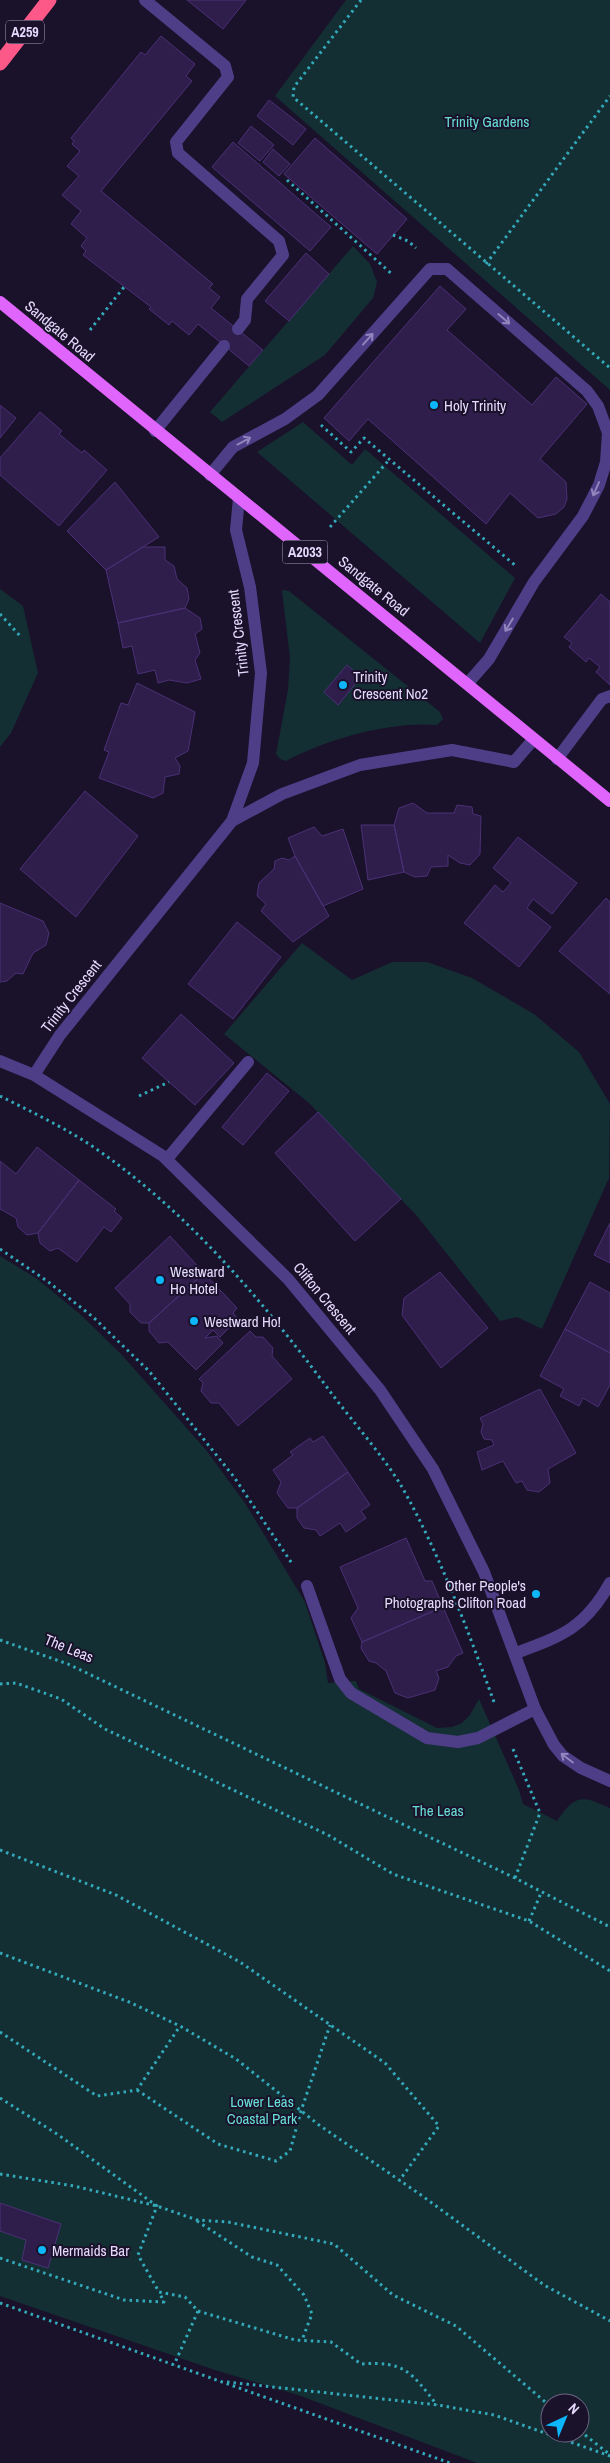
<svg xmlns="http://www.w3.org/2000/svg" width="610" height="2463" font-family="'Archivo Narrow',sans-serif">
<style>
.green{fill:#142f34;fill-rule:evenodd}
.building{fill:#2f1e4b;stroke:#4b3076}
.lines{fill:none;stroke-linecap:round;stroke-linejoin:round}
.path{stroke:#33aaba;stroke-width:3;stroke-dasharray:2.5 4;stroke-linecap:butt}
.lane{stroke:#4e3e88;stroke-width:12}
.street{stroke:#4e3e88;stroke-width:12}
.primary{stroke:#df65fc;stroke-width:12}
.highway{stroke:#fc5989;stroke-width:15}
.oneway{stroke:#9285bd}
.poi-dot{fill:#0bb7fa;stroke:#1a112a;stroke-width:2}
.labels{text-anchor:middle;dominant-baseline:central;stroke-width:4;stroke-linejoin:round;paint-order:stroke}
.shield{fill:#1a112a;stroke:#a99ebe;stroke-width:1}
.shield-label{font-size:14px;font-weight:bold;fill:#e6dbfe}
.park-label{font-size:15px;fill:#67ded6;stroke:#1a112a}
.street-label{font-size:15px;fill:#e6dbfe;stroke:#1a112a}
.poi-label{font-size:15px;fill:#e6dbfe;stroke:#1a112a;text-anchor:start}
</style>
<rect width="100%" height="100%" fill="#1a112a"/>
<!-- green -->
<path class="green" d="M346,0h264v390l-335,-294z
M353,246l17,18 7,18 -4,16 -48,57 -103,67 -12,-10z
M303,422l49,43 13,-16 150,129 -35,65 -223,-191z
M0,589l23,17 15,67 -27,60 -11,14z
M282,590l7,1 151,121 3,7 -6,6c-47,-4 -110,14 -151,36l-6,-2 -4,-5 12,-64 2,-32z
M302,943l50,37 40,-18h35l45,16 62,36 45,38 31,52 -1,74 -67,151 -25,-12 -17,4 -83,-105 -108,-113 -85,-69z
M0,1256l36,22 44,36 41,40 85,96 39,53 60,99 20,61 3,20 28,-2 3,8 78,39 15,-1 10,-4 8,-8 9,-16 40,91 4,14 34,17c18,-27 25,-26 53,-13v655h-133l-176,-67 -86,-26 -215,-74zM550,2403h30v30h-30z"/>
<!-- building -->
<path class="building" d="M187,0h59l-23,29z
M161,36l34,28 -9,12 6,5 -91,110 112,93 -4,4 11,9 -9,11 52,42 -14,16 -51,-42 -9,11 -17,-14 -3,4 -20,-16 2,-2 -68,-52 3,-4 -5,-5 6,-8 -16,-14 10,-13 -19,-16 17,-19 -12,-10 13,-15 -8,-7 2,-3 -3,-3 70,-86 4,3z
M269,100l37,29 -13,16 -36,-29z
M251,126l23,19 -14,16 -22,-18z
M315,138l92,81 -30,35 -93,-80z
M233,142l98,85 -21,24 -98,-84z
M273,149l17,15 -11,12 -16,-14z
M306,253l23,21 -40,47 -24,-20z
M440,286l26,23 -19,21 85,75 24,-28 31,27 -47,55 26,23 1,17 -3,8 -8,7 -18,4 -28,-25 -24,31 -118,-105 -19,22 -25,-23z
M0,405l16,13 -16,20z
M40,412l22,19 -3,3 23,19 2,-3 23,20 -48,56 -59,-51v-17z
M115,482l44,55 -53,33 -39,-39z
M143,547h22v13l9,6 3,13 10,9 2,11 -4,9 -67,15 -12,-53z
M601,594l9,8v83l-14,-13 4,-5 -11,-9 -3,4 -17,-15 3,-4 -8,-6z
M185,608l15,10 2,11 -7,5 5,19 -5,7 6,19 -14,4 -18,-3 -11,3 -3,-13 -17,4 -6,-28 -9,2 -5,-25z
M347,665l14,12 -23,28 -14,-13z
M137,683l58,29 -7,39 -13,7 5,8 -1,8 -14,3 -2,16 -10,5 -54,-20 10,-26 -5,-2 17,-47 7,2z
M85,791l53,45 -62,81 -56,-48z
M413,803l14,10h27l3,-8 15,2 1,7 8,2 -1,38 -10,11 -10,-2 -12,-8v11l-17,1 -4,9 -12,1 -11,-5 -10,-47 5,-17z
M361,825h33l10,47 -36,8z
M314,827l8,9 21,-7 20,60 -40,17 -28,-50 -7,-18z
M518,837l59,46 -25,31 -19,-15 -6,9 24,19 -32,40 -55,-44 31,-38 8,7 8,-9 -18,-15z
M295,856l34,60 -36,26 -32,-31 5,-7 -9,-8 2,-13 15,-14 1,-8 7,-3 7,2z
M606,898l4,4v92l-51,-43z
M0,903l43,18 6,12 -3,12 -13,8 -10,21 -7,-1 -9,8 -7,1z
M237,922l44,35 -48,62 -45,-35z
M181,1014l53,49 -39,42 -53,-47z
M267,1073l22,18 -46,54 -21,-18z
M318,1112l83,87 -46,42 -80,-88z
M37,1147l42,33 -41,53 -11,2 -9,-8 -2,-9 -16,-9v-48l16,13z
M79,1180l37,29 -2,2 8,7 -11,14 -7,-5 -27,35 -19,-14 -8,3 -10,-8 -2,-10z
M610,1223v40l-16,-8z
M170,1236l34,37 -55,50h-8l-11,-11v-8l-15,-16z
M440,1272l48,56 -47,40 -39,-53 2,-17z
M204,1273l33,35 -4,5 5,6 -18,18 -7,-7 -8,8 12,-2 6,7 -27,27 -28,-28 -9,1 -10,-12v-8z
M590,1282l20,11v60l-45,-24z
M565,1329l45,24v32l-12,22 -15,-9 -4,8 -19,-10 4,-7 -24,-13z
M250,1331l6,6h7l10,11 -1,8 20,23 -54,47 -19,-23h-8l-10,-12 2,-8 -4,-4z
M540,1389l36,64 -28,16 2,14 -11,9 -12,-2 -5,-9 -6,2 -13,-22 -21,9 -5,-18 17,-7 -2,-5 -8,-1 -3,-7 2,-8 -3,-6z
M323,1436l25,36 -51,36h-9l-11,-15 4,-11 -8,-12 20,-15 -3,-3 20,-14 3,4z
M348,1472l22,33 -9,6 5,7 -20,14 -6,-9 -20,13 -4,-6 -12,-2 -7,-10v-10z
M406,1538l19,43h7l11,26 -81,35 -11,-24 7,-10 -18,-41z
M443,1607l20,46 -7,3 -8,11 -12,4 3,7 -4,12 -27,8 -13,-5 -9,-22 -10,-8 -7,-2 -8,-13 1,-6z
M0,2203l61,21 -13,44 -26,-8 4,-20 -26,-9z"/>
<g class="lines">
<!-- path -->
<path class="path" d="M361,0l-67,87 -1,10 317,271
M287,180l106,95
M393,235l15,6 8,7
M486,264l124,-168
M90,330l34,-43
M321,425l30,27 13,-14 152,128
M330,527l59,-67
M0,614l22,24
M0,1096c30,15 61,30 89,48 98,66 173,156 243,250 21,28 52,63 70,93 38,68 65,141 92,215
M139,1096l30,-14
M0,1249l47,32 46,36 56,54 85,106 59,88
M0,1640l68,24 447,214 95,49
M0,1684l16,-1 45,16 44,30 223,106 65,39 136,47 81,50
M513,1749l27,64 -25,65
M0,1850l116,45 124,67 145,101 54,63 -40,55
M529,1921l12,-28
M0,1953l129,49 51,24 56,33 83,66 102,70 123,90 66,36
M0,2032l97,64 40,-6 43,-64
M137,2090l81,54 58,17 14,-10 11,-40 29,-86
M0,2098l57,36 100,72 -19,49 21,37 26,5 13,14 -24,54
M0,2174l74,12 83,20 40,14 31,2 106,22 59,51 63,31 94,80
M197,2221l55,36 25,8 27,30 8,19 -10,26
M0,2258l124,42 40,2 -5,-10
M0,2303l450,160
M198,2311l97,29 36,2 30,22c44,-3 50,8 76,41
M227,2382l211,23 56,10 116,41
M580,2431l29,23"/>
<!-- lane -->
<path class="lane" d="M145,0l80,66 3,11 -52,65 2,11 101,88 4,14 -36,44 -2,21 -7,9
M155,431l69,-85
M210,475l23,-28 52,-28 33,-24 112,-126h17l140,122 11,15 10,27 -2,29 -7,23 -16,31 -49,66 -45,77 -21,24
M557,759l45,-60 8,-3
M167,1159l81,-97
M307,1586l33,93 11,14 76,45 31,4 20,-4 57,-29"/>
<!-- street -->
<path class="street" d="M232,821l50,-27 78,-29 92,-15 62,12 19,-22
M0,1061l34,14 129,81 125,123 92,111 53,79 51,103 51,137 19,36 9,11 18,12 29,13
M34,1075l26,-40 172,-214 21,-58 8,-90 -11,-86 -14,-57 3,-32
M516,1653c46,-17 69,-25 94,-70"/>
<!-- primary -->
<path class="primary" d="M0,302l610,499"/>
<!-- highway -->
<path class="highway" d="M0,63l49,-63"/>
</g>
<!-- one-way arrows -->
<defs><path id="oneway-shaft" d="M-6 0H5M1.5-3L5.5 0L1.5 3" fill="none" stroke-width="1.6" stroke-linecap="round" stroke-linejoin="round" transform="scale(1.25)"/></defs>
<g class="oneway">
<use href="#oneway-shaft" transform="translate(504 319) rotate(41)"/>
<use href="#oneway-shaft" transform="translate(368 339) rotate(-48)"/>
<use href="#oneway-shaft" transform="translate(244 441) rotate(-28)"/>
<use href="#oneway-shaft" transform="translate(596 489) rotate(114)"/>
<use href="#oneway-shaft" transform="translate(509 625) rotate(121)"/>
<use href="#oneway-shaft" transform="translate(567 1758) rotate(-143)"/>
</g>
<!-- markers -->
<g class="poi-dot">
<circle cx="434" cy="405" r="5"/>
<circle cx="343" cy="685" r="5"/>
<circle cx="160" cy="1280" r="5"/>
<circle cx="194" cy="1321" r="5"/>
<circle cx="536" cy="1594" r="5"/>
<circle cx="42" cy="2250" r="5"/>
</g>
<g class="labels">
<!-- shield labels -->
<g class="shield">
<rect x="6" y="20.5" width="38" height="23" rx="4"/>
<rect x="282.5" y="540.5" width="45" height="23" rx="4"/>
</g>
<g class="shield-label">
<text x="25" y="32">A259</text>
<text x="305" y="552">A2033</text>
</g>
<!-- park labels -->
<g class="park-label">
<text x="487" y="121">Trinity Gardens</text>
<text x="438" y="1810">The Leas</text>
<text x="262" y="2101">Lower Leas<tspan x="262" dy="17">Coastal Park</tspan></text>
</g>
<!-- street labels -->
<g class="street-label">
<text transform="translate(60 331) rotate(40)">Sandgate Road</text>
<text transform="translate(374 586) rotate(39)">Sandgate Road</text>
<text transform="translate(238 633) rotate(-97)">Trinity Crescent</text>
<text transform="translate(71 996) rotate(-52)">Trinity Crescent</text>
<text transform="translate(325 1298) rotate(50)">Clifton Crescent</text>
<text transform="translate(69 1648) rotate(22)">The Leas</text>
</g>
<!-- poi labels -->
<g class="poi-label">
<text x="444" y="405">Holy Trinity</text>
<text x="353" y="676">Trinity<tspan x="353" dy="17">Crescent No2</tspan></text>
<text x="170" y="1271">Westward<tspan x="170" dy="17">Ho Hotel</tspan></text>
<text x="204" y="1321">Westward Ho!</text>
<text x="526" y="1585" text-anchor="end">Other People's<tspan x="526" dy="17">Photographs Clifton Road</tspan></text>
<text x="52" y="2250">Mermaids Bar</text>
</g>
</g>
<!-- north arrow -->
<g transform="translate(565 2418) rotate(44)"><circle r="24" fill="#1a112a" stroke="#6c627f"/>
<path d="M0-4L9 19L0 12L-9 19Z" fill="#0bb7fa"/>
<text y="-8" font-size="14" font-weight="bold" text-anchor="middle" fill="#e6dbfe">N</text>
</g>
</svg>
